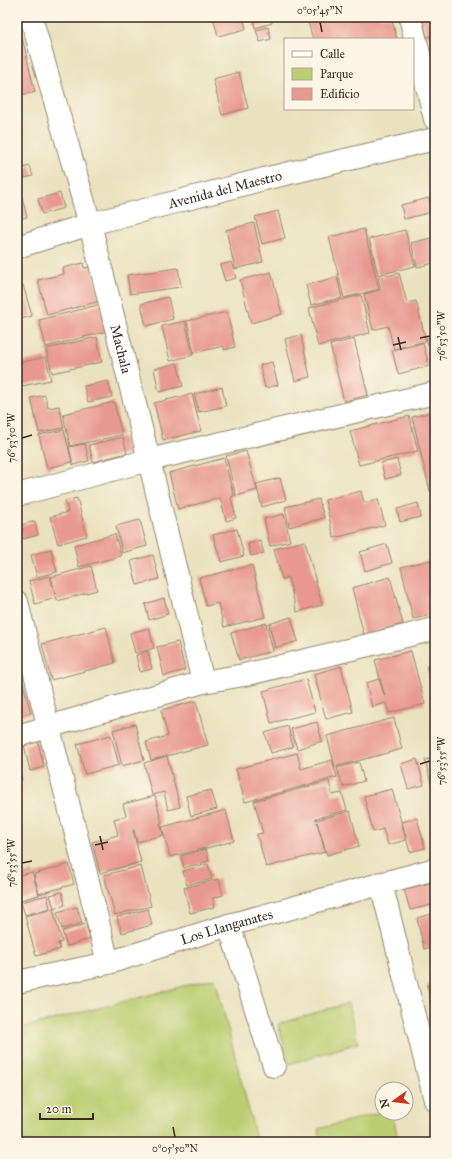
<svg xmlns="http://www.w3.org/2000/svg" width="452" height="1159" font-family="'IM FELL Great Primer',serif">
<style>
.green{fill:#bbce72;stroke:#7b7c48}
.building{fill:#e8988f}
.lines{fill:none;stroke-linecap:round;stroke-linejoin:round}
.minor-casing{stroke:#92866e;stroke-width:24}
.minor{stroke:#fff;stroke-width:22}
.ticks{fill:none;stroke:#3b2a1e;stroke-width:1.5}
.labels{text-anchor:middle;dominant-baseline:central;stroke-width:4;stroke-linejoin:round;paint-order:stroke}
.street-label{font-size:14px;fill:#3b2a1e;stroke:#fcf5e5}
.neatline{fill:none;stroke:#3b2a1e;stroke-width:1.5}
.ticks-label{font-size:10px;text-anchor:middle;fill:#3b2a1e}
</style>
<rect width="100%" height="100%" fill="#fcf5e5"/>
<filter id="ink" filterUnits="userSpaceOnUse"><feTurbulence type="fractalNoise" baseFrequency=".025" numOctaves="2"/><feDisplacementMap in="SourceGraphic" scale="8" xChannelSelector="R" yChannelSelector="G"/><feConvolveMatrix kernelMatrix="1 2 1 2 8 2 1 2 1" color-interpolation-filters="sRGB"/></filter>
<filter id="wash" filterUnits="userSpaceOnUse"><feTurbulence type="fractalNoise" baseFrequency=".012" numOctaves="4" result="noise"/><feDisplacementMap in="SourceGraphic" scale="16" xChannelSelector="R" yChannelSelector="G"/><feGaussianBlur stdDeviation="0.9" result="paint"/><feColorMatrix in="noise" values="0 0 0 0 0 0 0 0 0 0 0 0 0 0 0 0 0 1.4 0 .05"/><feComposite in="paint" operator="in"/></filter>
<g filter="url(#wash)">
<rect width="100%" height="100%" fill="#eae1be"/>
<!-- green -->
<path class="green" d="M215,978l42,164h-240v-113z
M348,1003l10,40 -69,21 -11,-40z
M382,1112l11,1 5,29h-77l-3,-13z"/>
<g id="blocks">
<!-- building -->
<path class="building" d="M213,17h30l3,12 -28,7z
M253,17h18l1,6 -17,5z
M328,17h63l6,22h-84l-5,-17z
M422,17h13v18l-8,2z
M268,27l3,12 -11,3 -4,-12z
M435,36v15h-1l-3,-14z
M22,37l13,55 -18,4v-58z
M239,72l9,36 -26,7 -9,-36z
M30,166l3,10 -12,3 -2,-10z
M21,193l6,24 -10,2v-25z
M60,193l4,15 -22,6 -4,-15z
M429,198l3,14 -28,7 -3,-14z
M278,211l7,27 -23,6 -7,-27z
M254,223l9,39 -28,7 -9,-39z
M364,229l15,60 -35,9 -15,-61z
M405,230l10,36 -37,9 -9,-36z
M435,237v26l-18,4 -6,-24z
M231,262l5,16 -11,3 -5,-16z
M83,263l1,5 7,-1 9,34 -53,14 -9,-35 26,-6 -1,-6z
M178,268l3,19 -51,7 -3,-19z
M271,272l11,42 -31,9 -11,-43z
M399,273l8,30 9,-2 10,40 -32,8 -6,-23 -15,4 -9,-36 17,-4 -3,-12z
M337,277l5,21 -31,7 -5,-20z
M23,285l9,31 -15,4v-33z
M361,295l9,38 -52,13 -9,-38z
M168,297l5,22 -27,7 -5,-22z
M102,304l6,27 -62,16 -7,-27z
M227,312l8,35 -11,3v-4l-30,7 -7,-32z
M185,321l8,34 -23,6 -8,-35z
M301,335l9,42 -15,4 -10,-42z
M435,336v27h-2l-7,-25z
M97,337l5,25 -50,11 -6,-24z
M354,339l14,56 -24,6 -14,-56z
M423,343l6,23 -31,8 -6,-24z
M46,357l5,23 -29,6 -5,-23z
M272,362l6,23 -13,3 -5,-23z
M177,363l6,23 -24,6 -5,-23z
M108,381l4,16 -24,5 -4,-16z
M222,387l4,19 -27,6 -5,-18z
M192,394l9,37 -38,9 -9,-37z
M45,395l3,13 11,-2 5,22 -25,5 -8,-35z
M114,402l8,33 -52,11 -7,-32z
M435,411v79l-5,1 -18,-74z
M409,416l9,35 -59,14 -9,-34z
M64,430l8,32 -25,6 -8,-33z
M123,437l4,16 -34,9 -4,-17z
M85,444l4,17 -16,4 -4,-18z
M246,451l11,39 -21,6 -10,-40z
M224,458l10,38 -3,1 5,21 -10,3 -6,-23 -42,11 -9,-36z
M397,459l4,16 -16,4 -4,-16z
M280,478l6,22 -24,7 -6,-23z
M361,491l3,12 14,-4 7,26 -51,13 -9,-38z
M77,498l10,38 -29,8 -8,-27 18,-5 -3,-11z
M319,499l5,19 -35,9 -4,-20z
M418,503l3,14 -21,5 -3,-13z
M284,514l6,27 -20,5 -6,-27z
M140,520l7,26 -25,7 -6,-27z
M35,521l3,14 -15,4 -4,-13z
M237,529l7,27 -23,6 -8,-27z
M115,534l6,22 -42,11 -5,-22z
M260,540l4,13 -13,3 -3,-12z
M305,541l17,64 -25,7 -9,-35 -6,2 -8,-30z
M387,544l5,19 -27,8 -5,-19z
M51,549l6,23 -20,5 -6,-22z
M153,555l6,24 -22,6 -6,-24z
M431,560l4,17v37l-22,5 -12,-52z
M252,565l13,52 -41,10 -6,-24 -12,3 -7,-28z
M91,566l6,24 -40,11 -6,-24z
M50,576l6,22 -21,6 -6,-23z
M390,577l13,47 -39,11 -12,-47z
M164,598l4,16 -19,6 -4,-16z
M291,617l7,24 -23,7 -6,-24z
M266,623l7,28 -34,9 -8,-27z
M106,627l9,36 -64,17 -9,-36z
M149,628l5,20 -19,5 -5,-20z
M178,642l7,28 -21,6 -7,-29z
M148,651l4,18 -12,3 -4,-17z
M411,651l14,53 -36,9 -3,-10 -14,4 -6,-24 13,-4 6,18 -10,-37z
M435,665v32l-1,1 -7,-31z
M341,666l12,46 -27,7 -12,-45z
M306,679l9,33 -44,11 -8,-32z
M23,683l8,30 -14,3v-31z
M196,701l12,44 -57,15 -5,-18 22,-6 -7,-26z
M394,718l8,31 -67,18 -8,-31z
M317,722l5,19 -25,8 -6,-20z
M135,724l9,36 -22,6 -9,-36z
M288,726l5,21 -22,6 -6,-20z
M111,735l8,30 -34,9 -8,-30z
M38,742l6,25 -14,4 -6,-26z
M297,753l4,16 31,-9 5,17 -92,25 -9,-33z
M167,756l13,51 -12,3 -4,-18 -12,3 -8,-32z
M435,758v32l-2,1 -8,-31z
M417,759l7,26 -16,4 -7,-25z
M359,762l5,19 -21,6 -6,-19z
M17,764l5,16 -5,2z
M329,781l3,14 10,-2 5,17 -31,8v2l34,-9 9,35 -32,9 -10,-33 8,30 -59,15 -9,-33 6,-1 -9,-32z
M392,789l14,51 -18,5 -5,-16 -10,3 -9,-36z
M211,790l6,19 -26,7 -5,-20z
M155,796l7,27h-2l3,12 -26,7 -3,-12h-1l8,32 -41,11 -8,-31 26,-7 -4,-16 12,-3 -3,-12z
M226,810l8,31 -64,16 -8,-30z
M417,818l8,30 -15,4 -8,-30z
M206,849l3,12 -25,7 -3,-12z
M69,864l5,20 -35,10 -5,-20z
M208,864l4,15 -25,6 -4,-14z
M141,866l10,40 -36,9 -11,-40z
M32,872l7,23 -18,5 -4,-14v-10z
M219,879l4,16 -10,3 2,9 -25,6 -6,-25z
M434,882l1,22 -25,6 -6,-21z
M62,892l3,13 -11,3 -4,-13z
M47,895l3,13 -25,7 -4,-13z
M77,907l5,16 -20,6 -5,-17z
M53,909l9,33 -4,1 2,6 -24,7 -11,-40z
M148,909l4,16 -30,8 -5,-16z
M435,913v33l-11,3 -7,-31z
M86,924l4,15 -23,7 -5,-15z
M435,983v32h-1l-7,-30z"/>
</g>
</g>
<g filter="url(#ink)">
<use href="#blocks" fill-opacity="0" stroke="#92866e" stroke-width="1"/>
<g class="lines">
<defs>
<g id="minor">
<path id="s1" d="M31,17l59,207 59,236 54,222"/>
<path d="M410,17l25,102"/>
<path id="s2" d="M17,247l73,-23 174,-45 171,-40"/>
<path d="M17,495l132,-35 286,-67"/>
<path d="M17,602c30,121 62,240 91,361"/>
<path d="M17,736l186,-54 41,-7 191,-46"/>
<path d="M381,883l54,217"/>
<path d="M229,925l45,141"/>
<path id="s3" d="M17,982l91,-19 121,-38 206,-56"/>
</g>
</defs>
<!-- minor casing -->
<use href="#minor" class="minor-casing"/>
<!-- minor -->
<use href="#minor" class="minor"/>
</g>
</g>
<!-- ticks -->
<path class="ticks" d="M320,22l2,10M398,337l3,13M420,338l10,-2M393,345l13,-3M22,438l10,-3M420,764l10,-3M100,836l3,14M95,845l13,-3M22,863l10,-2M173,1127l2,10"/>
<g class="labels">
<!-- street labels -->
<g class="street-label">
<text stroke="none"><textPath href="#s2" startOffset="216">Avenida del Maestro</textPath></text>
<text stroke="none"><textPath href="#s1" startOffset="344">Machala</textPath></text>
<text stroke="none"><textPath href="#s3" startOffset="217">Los Llanganates</textPath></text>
</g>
</g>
<!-- margin -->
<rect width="452" height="1159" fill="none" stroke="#fcf5e5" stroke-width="44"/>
<!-- legend -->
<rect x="284" y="38" width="130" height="72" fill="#fcf5e5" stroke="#afa495"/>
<rect x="292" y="51" width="20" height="6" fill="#ffffff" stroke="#afa495"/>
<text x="320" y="58" font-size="12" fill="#3b2a1e">Calle</text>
<rect x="292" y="68" width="20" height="12" fill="#bbce72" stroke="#afa495"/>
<text x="320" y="78" font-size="12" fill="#3b2a1e">Parque</text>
<rect x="292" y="88" width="20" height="12" fill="#e8988f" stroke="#afa495"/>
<text x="320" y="98" font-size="12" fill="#3b2a1e">Edificio</text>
<!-- north arrow -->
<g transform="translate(394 1101) rotate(256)"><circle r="19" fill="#fcf5e5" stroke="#afa495"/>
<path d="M0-3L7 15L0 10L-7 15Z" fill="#c8321e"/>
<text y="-6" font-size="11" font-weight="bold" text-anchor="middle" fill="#3b2a1e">N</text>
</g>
<!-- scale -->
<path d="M40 1113v6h53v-6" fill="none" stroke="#3b2a1e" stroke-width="2"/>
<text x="46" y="1113" font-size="12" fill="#3b2a1e" stroke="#fcf5e5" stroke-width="3" paint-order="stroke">20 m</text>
<rect x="22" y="22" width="408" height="1115" class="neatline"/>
<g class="ticks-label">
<text x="320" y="14">0°05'45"N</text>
<text transform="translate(441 336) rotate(-90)" y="4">76°53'50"W</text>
<text transform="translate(11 438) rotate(-90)" y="4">76°53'50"W</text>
<text transform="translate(441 761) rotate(-90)" y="4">76°53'55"W</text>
<text transform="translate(11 863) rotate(-90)" y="4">76°53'55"W</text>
<text x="175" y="1152">0°05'50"N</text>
</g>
</svg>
